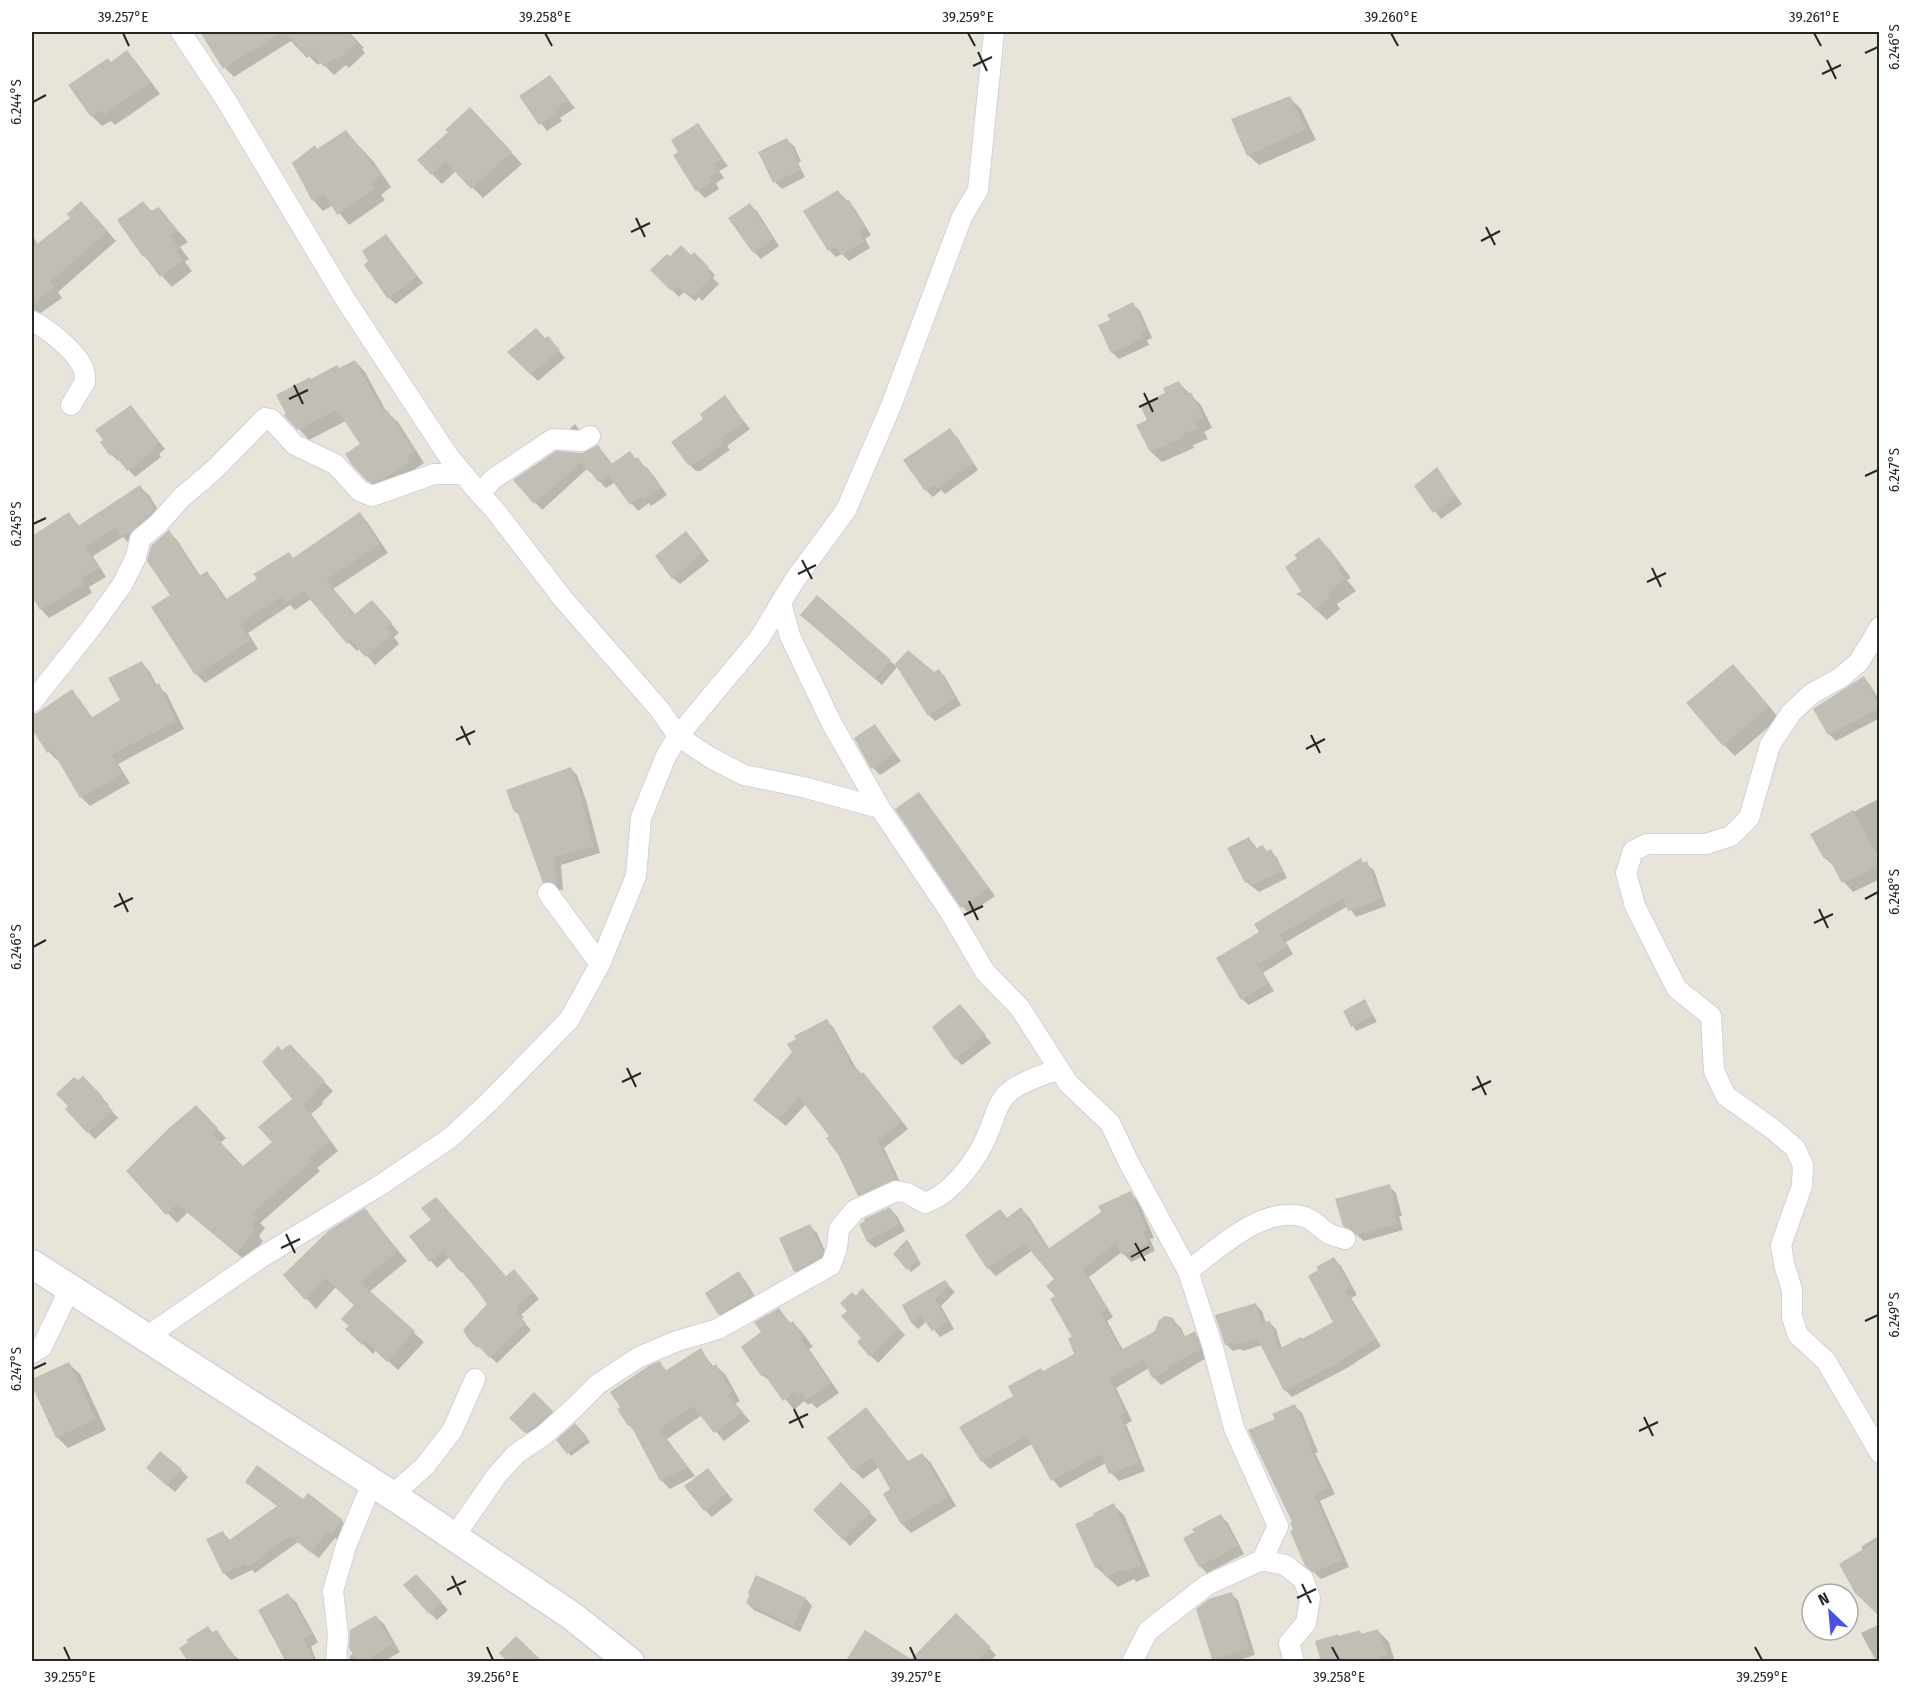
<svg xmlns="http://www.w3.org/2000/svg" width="1911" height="1693" font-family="'Fira Sans Condensed',sans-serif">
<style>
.shadow{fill:#0003}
.building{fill:#c1beb6}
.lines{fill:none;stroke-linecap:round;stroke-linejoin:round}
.street-casing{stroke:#d0d0df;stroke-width:22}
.secondary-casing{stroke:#d0d0df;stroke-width:31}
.street{stroke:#fff;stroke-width:20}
.secondary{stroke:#fff;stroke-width:28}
.ticks{fill:none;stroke:#272727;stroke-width:2}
.neatline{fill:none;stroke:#272727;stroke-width:2}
.ticks-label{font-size:15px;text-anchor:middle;fill:#272727}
</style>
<rect width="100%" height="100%" fill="#e8e4da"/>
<!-- shadow -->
<path class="shadow" d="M202,32h147l15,16 -2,1 3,4 -16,15 -3,-3 -12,10 -13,-13 -3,3 -9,-9 -2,2 -16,-17 -57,36 -9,-9z
M127,52l10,11 23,31 -45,31 -4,-4 -9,5 -10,-10 19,-53z
M550,77l25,31 -15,10 2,3 -15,10 -26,-34z
M1290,98l11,11 15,31 -57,25 -11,-10z
M480,120l42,44 -39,34 -27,-27 -14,13 -23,-23 31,-29z
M697,125l31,41 -9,5 5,7 -8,5 3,6 -14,9 -7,-7 -18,-38z
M346,132l27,29 18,26 -10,8 4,5 -36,25 -16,-20 -10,6 -10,-11 4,-50z
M787,140l7,6 7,15 -3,2 7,14 -23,12 -7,-7z
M838,191l17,18 16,26 -6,4 5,9 -21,13 -7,-7 -6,3 -7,-7 -24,-38z
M143,203l10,9 6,-3 29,33 -8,5 9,12 -4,3 7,9 -20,16 -28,-31 -24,-35z
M750,205l7,6 22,35 -18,13 -7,-7z
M90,212l26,29 -58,51 4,6 -30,21v-85l6,11z
M386,236l37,47 -27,21 -7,-6z
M694,254l21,21 -2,3 6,6 -17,17 -3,-4 -4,4 -11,-9 -5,5 -27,-27 39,-13z
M1133,304l7,7 12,27 -5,2 2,5 -30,14 -7,-7 -12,-26 12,-6z
M545,340l9,5 11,13 -27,23 -17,-16z
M355,361l10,11 21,39 12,11 26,41 -8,5 3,5 -39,18 -12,-11 -6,-35 -16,-24 -37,19 -10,-11 12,-48z
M1179,383l22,22 11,23 -8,4 4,7 -15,6 1,3 -32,14 -11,-10 16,-59z
M725,397l25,32 -23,17 3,4 -30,21h-4l-7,-7 16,-45z
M131,406l34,43 -6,5 2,3 -26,20 -15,-17 -2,1 -6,-6z
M575,424l5,7 -7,-1 -3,-2z
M950,430l7,7 21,33 -33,24 -4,-4 -8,7 -7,-7z
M598,446l15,19 24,-6 17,17 13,19 -16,11 -2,-3 -11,8 -23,-29 -9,6 -19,-19 -45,41 -27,-29 67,-27z
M1437,469l25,35 -21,15 -25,-32z
M140,487l9,8 14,23 -33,26 -7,-7 -30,19 13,21 -17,10 3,6 -43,25 -8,-9 -9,-16v-55l37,-24 11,13z
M360,514l8,9 20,30 -55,36 22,26 25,-5 19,23 -5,4 5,7 -24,21 -15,-17 -3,3 -9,-9 -37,-43 -16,11 -5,-5 -42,28 10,16 -53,34 -9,-9 -43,-67 19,-12 -3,-63 8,8 24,37 5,-4 9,9 12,18 32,-20 30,-27 5,6z
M1319,539l11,11 21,28 -4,2 9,11 -19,13 3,5 -13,11 -28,-26 4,-3z
M693,540l16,21 -29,23 -7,-6z
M809,622l81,39 6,5 12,-14 26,21 5,-3 6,7 16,28 -26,16 -6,-6 -31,-49 -16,19z
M142,663l8,9 7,14 10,8 17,35 -66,35 12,19 -40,23 -9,-9 -22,-38 -2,1 -8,-8 -17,-26v-11l5,-1 35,-23 8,9 13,19 29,-18z
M1743,676l36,42 -44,38 -11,-11z
M1864,678l6,7 10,16v17l-44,23 -7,-7z
M875,726l26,35 -21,14 -7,-7 -17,-29z
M571,769l6,6 9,25 14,53 -39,12 2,25 -12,-1 -7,-7 -23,-65 -6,-6z
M1880,798v81l-27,13 -9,-10 -9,-15 -10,-9 -13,-24z
M925,801l70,95 -26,18 -6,-7z
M1249,838l9,12 5,-3 5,5 3,-1 6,7 10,20 -28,14 -13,-10z
M1360,860l14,10 12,36 -30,11 -8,-11 -62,36 7,12 -30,19 11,18 -25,14 -7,-6 19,-67z
M1365,1001l12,21 -21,9 -11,-20z
M967,1013l24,30 -29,22 -7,-7z
M826,1021l7,6 24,43 13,11 38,48 -24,19 18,38 -36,16 -7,-7 -28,-58 -25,-33 -20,22 -24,-19z
M289,1046l44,45 -11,11 1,2 -12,10 27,37 -21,17 3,3 -60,52 5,5 -6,8 4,5 -17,20 -58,-49 -11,11 -49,-52 68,-64 30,31 -6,5 24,25 30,-26 20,-43 -12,-47z
M83,1078l26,27 -2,1 11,12 -23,21 -7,-7 -10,-50z
M1389,1186l7,7 6,23h-3l4,14 -39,11 -20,-16z
M1130,1193l8,8 16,37 -4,1 5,12 -24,11 -9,-10 -33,25 24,40 -6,4 16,29 33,-18 16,-13 9,9 5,10 9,-5 7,7 6,17 -47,28 -8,-8 -4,-9 -33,20 16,33 -6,3 19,47 -26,10 -8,-8 -5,-10 -46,25 -7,-8 -21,-36 -42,25 -8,-8 33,-65 29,-24 32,-17 -1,-18 -18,-40 -1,-18 -23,-29 -37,26 -8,-8 12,-57 8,8 13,-10 8,8 21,33z
M890,1209l7,7 8,15 -30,17 -7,-6 -7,-17z
M365,1210l42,51 -38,31 55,50 -26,28 -22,-20 -3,4 -25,-25 3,-3 4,-20 -19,-19 -20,22 -31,-34z
M810,1226l7,7 12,27 -27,18 -7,-7 -14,-33z
M411,1237l95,41 14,-1 19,22 -18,16 3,2 -3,2 10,11 -34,33 -27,-24 19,-35 -39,-47 -13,11z
M907,1241l14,23 -10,8 -16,-18z
M1334,1259l7,7 16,29 -6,3 30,48 -34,22 -55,29 -7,-7 -23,-45 -19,6 -3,-2 -7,2 -7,-7 29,-40 7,7 4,12 3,-1 7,7 6,20 53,-26z
M738,1273l7,7 14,23 -33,18 -7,-7z
M945,1282l10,10 -14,14 13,23 -14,8 -13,-16 -9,8 -6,-6 -8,-17z
M869,1297l36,38 -27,28 -7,-7 -22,-44 7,-14z
M779,1310l12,14 2,-1 9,9 11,15 -4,2 30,44 -22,15 -6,-5 -3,2 -4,-4 -10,9 -21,-27 -11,-8 1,-42z
M700,1350l14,17 2,-1 9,8 15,27 -5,3 15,17 -26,20 -22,-26 -35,24 28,37 -25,13 -9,-9 -24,-46 -8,-9 -10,-15 40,-47 8,8z
M69,1364l11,10 26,56 -38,18 -11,-11 -25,-57z
M534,1394l25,24 -26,21 -22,-21z
M1295,1406l7,7 16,39 -3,1 20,41 -15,7 29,66 -28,12 -15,-14 -11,-35 -18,-110z
M866,1409l43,53 13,-8 9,9 25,43 -45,27 -9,-9 -17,-30 7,-4 -13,-23 -16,12 -9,-9z
M575,1425l15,17 -19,14 -13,-16z
M181,1470l7,7 -13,15 -20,-17z
M708,1470l25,30 -21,17 -7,-7z
M841,1484l36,36 -27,26 -35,-36z
M303,1501l39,20 7,7 -10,12 -4,-2 -16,20 -21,-16 -43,31 -3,-3 -21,10 -7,-7 -1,-40 8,8z
M1113,1505l11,10 26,61 -14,6 -2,-3 -16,8 -22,-20 1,-51z
M1221,1516l7,7 16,31 -37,19 -7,-7 -15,-28z
M1880,1535v80l-16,-64 -3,-4z
M757,1577l49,22 6,7 -12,26 -46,-22 -7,-7z
M423,1582l25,28 -11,10 -7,-7z
M1231,1594l7,6 17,55 -22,7h-17l-3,-4z
M288,1595l8,7 22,40 -7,5 6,15h-29z
M956,1615l40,40 -6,7h-143l64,-1z
M376,1617l8,7 16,28 -17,10h-34l1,-6 4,-3z
M1880,1624v38h-6l2,-1 -15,-28z
M1378,1631l11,11 6,20h-73l17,-24 21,-6 3,3z
M216,1632l18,23 8,7h-52z"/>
<!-- building -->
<path class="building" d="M200,32h82l-59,37z
M285,32h62l10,11 -19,17 -2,-3 -12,10 -12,-13 -4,3z
M127,50l23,32 -46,33 -4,-5 -9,7 -23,-32 40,-27 3,4z
M550,75l19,25 -15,10 3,4 -18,11 -20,-29z
M1290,96l16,33 -59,27 -16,-37z
M470,107l42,45 -41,37 -26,-28 -14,14 -14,-15 31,-28 -3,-2z
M698,123l25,36 -10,5 5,7 -8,5 3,5 -17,11 -23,-37 5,-3 -7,-12z
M346,130l35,45 -10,9 4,5 -38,26 -13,-22 -12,8 -20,-38 23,-18 2,4z
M787,138l9,16 -3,1 7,15 -27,13 -15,-31z
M838,190l8,12 3,-2 16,28 -6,4 5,9 -23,14 -6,-8 -7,4 -25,-40z
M81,201l27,30 -58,51 4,6 -22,16v-56l38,-30 -3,-4z
M143,201l8,10 8,-4 19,24 -8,5 10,12 -4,2 7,10 -23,17 -16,-22 -1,2 -26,-37z
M750,203l23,36 -20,14 -25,-35z
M386,234l31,42 -29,23 -24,-34 4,-4 -6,-10z
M681,245l10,10 3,-3 15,15 -2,3 6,6 -19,19 -3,-3 -4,3 -11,-9 -5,5 -21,-21 17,-16 3,2z
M1133,302l14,29 -6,2 2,5 -32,15 -13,-28 12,-5 -3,-5z
M536,328l9,10 3,-2 12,14 -29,25 -24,-23z
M355,360l29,52 3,-2 28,42 -8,5 3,5 -24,16 -14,5 -5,-2 -15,-16 -7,-11 15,-10 -23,-34 -40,20 -13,-15 2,-1 -10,-19 34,-18 1,2 26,-14 2,3z
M1179,381l7,14 5,-3 12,26 -9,3 4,7 -15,6 1,3 -34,15 -14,-27 11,-5 -7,-15 25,-12 -2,-5z
M725,395l19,27 -23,17 3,4 -32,22 -1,-1 -3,1 -17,-23 32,-23 -3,-5z
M131,405l28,37 -6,5 2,3 -28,21 -13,-18 -4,3 -10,-14 3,-2 -8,-10z
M950,428l23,35 -36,25 -3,-4 -9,7 -22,-31z
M598,445l13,19 19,-13 5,7 3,-1 7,11 2,-1 14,20 -18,13 -2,-3 -11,8 -22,-30 -10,7 -9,-13 -2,2 -6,-9 -47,42 -21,-24 43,-29 26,2z
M1437,467l19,29 -23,17 -19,-27z
M140,485l15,24 -26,25 -1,-2 -7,4 -6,-8 -29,19 13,21 -18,10 4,6 -45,26 -8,-14v-60l37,-24 9,14z
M360,512l20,32 -54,36 29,34 17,-14 20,23 -6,5 6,7 -27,22 -14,-17 -4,4 -44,-53 -17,11 -4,-6 -42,28 11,16 -56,35 -44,-68 19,-12 -23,-34 4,-15 18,-16 30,46 8,-5 18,29 32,-21 -4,-5 36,-22 4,6z
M686,531l17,22 -31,26 -17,-23z
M1319,537l22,29 -3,3 8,10 -19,14 4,4 -16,13 -6,-8 -13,-8 5,-3 -16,-24 12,-9 -3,-3z
M817,595l74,65 -16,19 -75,-64z
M908,650l26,22 5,-3 16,29 -27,18 -33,-52z
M142,661l13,25 4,-3 17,38 -65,34 11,19 -42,24 -28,-48 -5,3 -15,-24v-15l5,-1 35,-24 19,29 29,-18 -12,-22z
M1733,664l36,42 -46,40 -37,-43z
M1864,676l16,32 -52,27 -15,-26z
M875,724l20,29 -24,16 -17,-31z
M571,767l9,25 14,54 -40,12 3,27 -5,-3 -9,1 -26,-72 -3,1 -8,-22z
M919,792l70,96 -28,20 -66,-99z
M1853,810l27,50v6l-38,17 -14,-26 -4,2 -14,-25z
M1249,837l6,12 8,-4 3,7 5,-3 11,22 -32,15 -2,-5 -3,2 -18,-35z
M1361,858l2,5 4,-2 14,38 -33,12 -5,-13 -63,37 7,12 -30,18 11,18 -27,17 -25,-42 43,-26 -5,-8z
M1365,999l8,17 -22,11 -8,-16z
M960,1004l26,31 -32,24 -22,-32z
M827,1019l28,51 2,-2 4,6 2,-2 39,49 -24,20 18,38 -38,17 -19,-40 -13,-18 3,-2 -30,-39 -20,23 -26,-20 39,-48 -5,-8 9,-5 -2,-3z
M290,1044l35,37 -11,11 1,1 -12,11 27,37 -21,17 3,3 -61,53 6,4 -6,8 4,4 -19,23 -59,-49 -11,11 -40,-44 42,-42 28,-24 22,23 -6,5 31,33 29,-24 -14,-15 34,-28 -30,-37 16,-16 4,4z
M83,1076l20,21 -2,2 12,12 -26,22 -22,-24 3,-3 -12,-12 18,-17 4,3z
M1390,1184l6,25 -3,1 4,14 -41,11 -3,-4 -10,-5 -8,-27z
M1131,1191l16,39 -4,1 5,12 -26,12 -6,-13 -33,27 24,39 -7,4 21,38 34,-19 4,-11 6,-4 8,2 11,19 11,-6 6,18 -34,19 1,2 -16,8 -9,-19 -33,20 15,34 -5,3 19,47 -30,11 -8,-20 -50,27 -25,-46 -45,27 -22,-35 54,-31 -5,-10 33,-18 2,3 31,-17 -6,-16 4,-1 -22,-38 5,-3 -9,-10 8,-7 -30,-36 -37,26 -22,-34 35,-26 7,9 14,-11 27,42 53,-37 -3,-6z
M436,1197l70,79 8,-7 19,23 -17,16 3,2 -3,2 10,11 -37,35 -10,-12 -2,2 -8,-8 -6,-10 24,-26 -24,-33 -2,2 -18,-22 -14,11 -20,-26 22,-16 -10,-12z
M890,1207l9,17 -32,18 -8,-18 6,-3 -1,-2z
M365,1208l33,43 -38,31 55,49 -28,31 -22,-21 -3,4 -17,-16 4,-3 -8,-7 13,-14 -29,-27 -20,22 -22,-25 45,-44z
M810,1224l13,28 -2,5 -27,15 -15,-34z
M907,1239l12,21 -12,10 -14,-16z
M1334,1257l17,31 -6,3 31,48 -36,23 -56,29 -27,-53 -23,7v-3l-9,3 -10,-30 41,-12 6,20 8,-2 9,28 22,-12 1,2 31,-17 -25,-46 10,-6 -2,-3z
M739,1271l14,24 -35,20 -13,-22z
M945,1280l4,5 -14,14 13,23 -16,9 -12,-17 -9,9 -9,-18z
M862,1288l37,40 -29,29 -13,-15 4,-4 -20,-22 6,-5 -7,-8 12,-11 4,4z
M779,1308l11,15 3,-2 11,16 -3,2 29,44 -24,17 -4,-7 -4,4 -3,-5 -12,9 -19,-27 -3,2 -20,-29 20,-15 -7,-10z
M701,1348l11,19 4,-3 16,28 -5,3 16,17 -29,21 -21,-27 -34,24 29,37 -28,14 -30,-57 -2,2 -11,-17 3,-2 -10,-15 40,-27 10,-4 5,10z
M69,1362l27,57 -40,19 -24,-52v-7z
M534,1392l19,19 -28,22 -16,-15z
M1295,1404l18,41 -4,1 20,41 -15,7 29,66 -30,13 -8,-7 -15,-35 3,-1 -3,-7 2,-1 -44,-92 27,-11 -3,-5z
M866,1407l42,54 14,-8 26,44 -47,27 -18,-30 7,-5 -18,-32 -19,14 -26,-33z
M575,1423l13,15 -21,16 -11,-14z
M160,1451l22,18 -15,17 -21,-18z
M257,1465l46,34 5,-6 35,27 -12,14 -4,-2 -16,21 -21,-17 -43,31 -2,-3 -22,10 -17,-35 17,-8 5,10 49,-35 -32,-24z
M708,1468l19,25 -23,18 -20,-25z
M841,1482l30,30 -28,28 -30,-30z
M1114,1503l27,62 -17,7 -1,-3 -17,8 -6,-12 -5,3 -20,-44 20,-9 -3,-1z
M1221,1514l17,32 -39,21 -16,-29 11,-6 -2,-3z
M1880,1539v78l-25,-24 -16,-29z
M416,1574l26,28 -13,12 -26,-29z
M756,1575l50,23 -13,28 -47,-23 4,-9 -2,-1z
M1232,1592l17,56 -37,11 -16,-50 13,-10z
M288,1593l24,41 -8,5 11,23h-29l-28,-52z
M956,1613l35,34 -15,15h-131l20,-32 46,29z
M376,1615l17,29 -30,18h-6l-8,-14 1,-18z
M208,1626l4,6 5,-2 20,32h-49l-9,-14 9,-6 -2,-2z
M1378,1629l9,26 -8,2 1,5h-59l-6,-21 23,-7v2l22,-6 1,4z
M516,1636l27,26h-35l-9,-9z"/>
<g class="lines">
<defs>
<path id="street" d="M181,32l45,68 119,199 104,158 31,37 14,15 70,91 96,110 18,26 33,22 33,17 59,12 77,21 70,104 35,60 35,36 48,75 42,40 19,40 59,108 25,77 21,80 44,98 -16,34 -55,25 -59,46 -16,31
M32,321c15,7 41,28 49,43 4,6 4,12 4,18l-14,23
M480,494l13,-15 60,-40 29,2 8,-5
M781,603l9,33 42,88 48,84
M1880,627l-21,35 -19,16 -29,16 -20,19 -21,32 -21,73 -18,18 -25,8h-59l-14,7 -7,22 9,33 42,83 34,27 3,55 12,25 48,34 21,18 8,17 -1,21 -21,59 3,19 8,26v27l6,18 28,26 54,92
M32,702l59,-74 31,-43 14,-28 4,-18 18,-15 24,-27 32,-27 51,-52 6,1 24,26 40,19 25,27 12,5 62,-22h30
M548,893l52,71
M1188,1271c31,-23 76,-67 117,-54 9,3 15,11 23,16 5,3 11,4 17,6
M145,1338l117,-81 120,-73 68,-46 40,-37 79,-81 31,-56 36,-88 5,-58 25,-62 12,-20 81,-97 35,-58 52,-71 45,-104 71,-189 16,-27 16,-158
M32,1353l10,-6 28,-59
M392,1495l32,-28 28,-36 23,-52
M454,1537l43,-62 19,-21 28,-19 29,-26 25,-25 41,-27 38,-16 41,-12 113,-64 6,-17 2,-19 16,-19 41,-19 11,2 18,10c27,-9 53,-44 63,-70 6,-13 9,-31 21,-41 11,-10 36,-18 50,-23
M1262,1560l23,5 18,14 7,19 -4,25 -17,20 5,19
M336,1662l2,-28 -5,-43 13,-45 26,-63"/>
<path id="secondary" d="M32,1264l369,237 171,115 58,46"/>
</defs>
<!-- street casing -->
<use href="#street" class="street-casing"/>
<!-- secondary casing -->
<use href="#secondary" class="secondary-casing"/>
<!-- street -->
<use href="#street" class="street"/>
<!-- secondary -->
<use href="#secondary" class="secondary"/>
</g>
<!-- ticks -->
<path class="ticks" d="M123,33l6,13M545,33l7,13M968,33l7,13M1391,33l7,13M1814,33l7,13M978,52l9,19M1865,53l13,-6M1827,60l9,19M973,66l19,-9M1822,74l19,-9M33,102l13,-7M636,218l9,19M1486,227l9,18M631,232l19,-9M1481,241l19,-10M294,385l9,19M1144,393l9,19M289,399l19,-9M1139,407l19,-9M1865,476l13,-6M33,524l13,-6M802,560l10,19M1652,568l9,19M798,574l18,-9M1647,582l19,-9M461,726l9,19M1311,735l9,18M456,740l19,-9M1306,749l19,-10M119,893l9,19M1865,899l13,-7M969,901l9,19M114,907l19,-9M1819,909l9,19M964,915l19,-9M1814,923l19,-9M33,947l13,-7M627,1068l9,19M1477,1076l9,19M622,1082l19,-9M1472,1090l19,-9M286,1234l9,19M1135,1243l10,18M281,1248l19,-9M1131,1257l18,-10M1865,1321l13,-6M33,1369l13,-6M794,1409l9,19M1644,1417l9,19M789,1423l19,-9M1639,1431l19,-9M452,1576l9,19M1302,1584l9,19M447,1590l19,-9M1297,1598l19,-9M64,1647l6,13M487,1647l6,13M910,1647l6,13M1332,1647l7,13M1755,1647l7,13"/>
<!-- border -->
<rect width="1911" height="1693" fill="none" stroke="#ffffff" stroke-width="66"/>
<!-- north arrow -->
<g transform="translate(1830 1612) rotate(334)"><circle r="28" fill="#ffffff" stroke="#a9a9a9" stroke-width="1.5"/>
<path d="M0-4.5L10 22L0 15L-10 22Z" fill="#4a50e5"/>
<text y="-9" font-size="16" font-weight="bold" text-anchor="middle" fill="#272727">N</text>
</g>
<rect x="33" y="33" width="1845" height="1627" class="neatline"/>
<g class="ticks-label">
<text x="123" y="22">39.257°E</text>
<text x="545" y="22">39.258°E</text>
<text x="968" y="22">39.259°E</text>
<text x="1391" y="22">39.260°E</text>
<text x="1814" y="22">39.261°E</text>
<text transform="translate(1894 47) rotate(-90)" y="5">6.246°S</text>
<text transform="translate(16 102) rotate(-90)" y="5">6.244°S</text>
<text transform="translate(1894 470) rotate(-90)" y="5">6.247°S</text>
<text transform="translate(16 524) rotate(-90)" y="5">6.245°S</text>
<text transform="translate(1894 892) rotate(-90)" y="5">6.248°S</text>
<text transform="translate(16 947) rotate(-90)" y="5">6.246°S</text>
<text transform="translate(1894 1315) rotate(-90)" y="5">6.249°S</text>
<text transform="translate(16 1369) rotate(-90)" y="5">6.247°S</text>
<text x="70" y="1682">39.255°E</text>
<text x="493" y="1682">39.256°E</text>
<text x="916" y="1682">39.257°E</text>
<text x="1339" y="1682">39.258°E</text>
<text x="1762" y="1682">39.259°E</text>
</g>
</svg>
